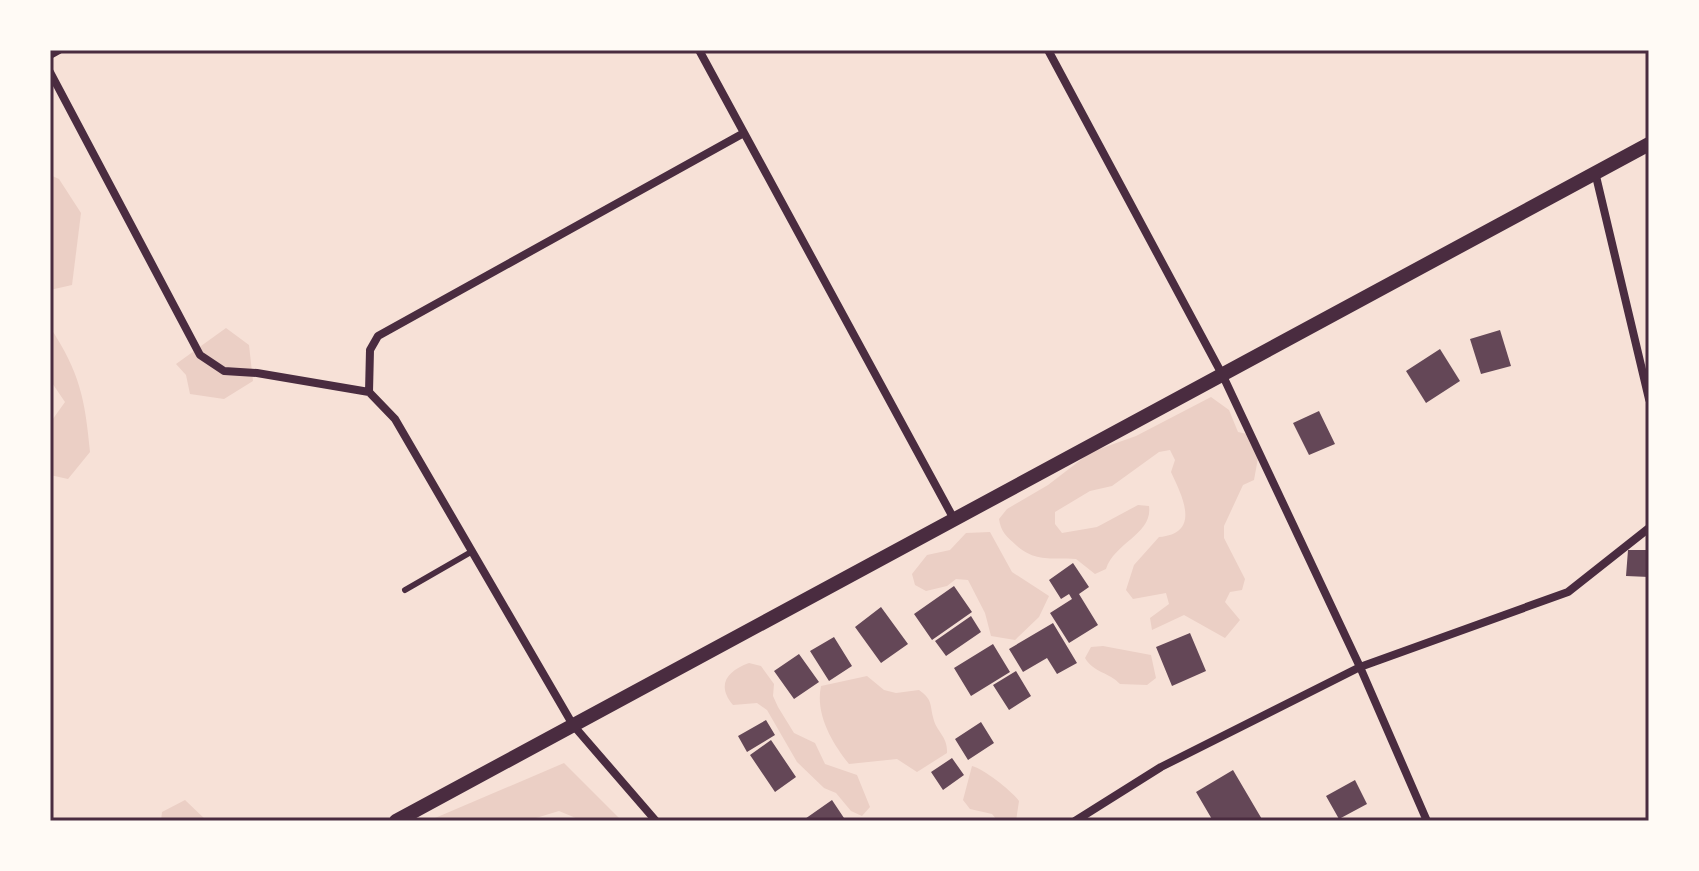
<svg xmlns="http://www.w3.org/2000/svg" width="1699" height="871" font-family="Karla,sans-serif">
<style>
.green{fill:#ebcfc5}
.building{fill:#644757}
.lines{fill:none;stroke-linecap:round;stroke-linejoin:round}
.service{stroke:#4a2c40;stroke-width:6}
.minor{stroke:#4a2c40;stroke-width:8}
.tertiary{stroke:#4a2c40;stroke-width:14}
.neatline{fill:none;stroke:#4a2c40;stroke-width:3}
</style>
<rect width="100%" height="100%" fill="#f7e1d7"/>
<!-- green -->
<path class="green" d="M50,175l9,4 22,34 -9,72 -22,5z
M50,327c30,46 35,72 40,125l-22,27 -18,-4v-52l15,-21 -15,-22z
M226,328l23,17 4,36 -29,18 -34,-5 -4,-19 -10,-11z
M1211,397l18,13 9,22 9,2 11,24 -4,22 -11,5 -19,41v12l21,41 -3,11 -12,2 -5,10 15,18 -15,18 -41,-23 -32,15 -2,-12 19,-14 -3,-11 -33,6 -7,-9 8,-25 25,-28c43,-4 23,-41 12,-65l4,-12 -5,-10 -11,2 -47,34 -22,5 -35,21v12l7,9 35,-6 41,-22 11,1c4,28 -34,36 -43,63l-11,5 -19,-15c-25,-2 -40,4 -60,-14 -10,-9 -15,-13 -17,-26l8,-10 41,-24 43,-33 45,-16z
M990,532l22,40 37,24 -10,21 -24,23 -24,-4 -6,-23 -17,-33 -12,-1 -9,7 -21,5 -11,-6 -3,-11 15,-19 23,-5 16,-17z
M1103,646l48,9 5,23 -9,7 -27,-1c-11,-12 -26,-11 -35,-26l6,-11z
M749,663l12,3 13,18 -1,12 5,11 16,26 21,10 10,21 32,11 13,32 -8,9 -11,-5 -15,-18 -12,-5 -27,-26 -30,-52 -10,-7 -24,2c-17,-20 -6,-34 16,-42z
M867,676l17,14 12,3 23,-3c13,9 11,14 14,27 3,15 15,19 14,36l-30,19 -20,-13 -48,5c-17,-21 -34,-50 -28,-78z
M564,763l58,58h-39l-24,-10 -33,10h-98z
M972,766c12,3 40,25 47,35l-3,20h-18l-6,-7 -22,-5 -7,-9z
M185,800l22,21h-46l1,-9z"/>
<!-- building -->
<path class="building" d="M1500,330l11,36 -30,8 -11,-35z
M1440,349l20,32 -34,22 -20,-32z
M1319,411l16,33 -26,11 -16,-32z
M1628,550h21v27l-23,-1z
M1073,563l16,24 -10,7 19,31 -29,18 -19,-30 22,-14 -3,-5 -8,5 -12,-19z
M954,586l18,26 -40,28 -18,-26z
M881,607l27,37 -27,19 -26,-36z
M971,616l10,16 -35,24 -11,-15z
M1053,623l24,40 -20,11 -10,-16 -24,14 -14,-23z
M1190,633l16,38 -34,15 -16,-39z
M834,637l18,29 -23,15 -19,-30z
M993,644l17,28 -39,24 -17,-28z
M799,654l20,28 -25,17 -20,-28z
M1016,671l15,25 -22,14 -16,-25z
M766,720l9,15 -28,17 -9,-16z
M981,722l13,21 -26,17 -13,-21z
M771,740l25,37 -21,15 -25,-37z
M952,758l12,17 -21,15 -12,-18z
M1233,770l30,51h-50l-17,-29z
M1355,780l12,24 -28,15 -13,-23z
M832,800l14,21h-44z"/>
<g class="lines">
<!-- service -->
<path class="service" d="M405,590l66,-38"/>
<!-- minor -->
<path class="minor" d="M699,50l256,471
M1048,50l175,326 137,291 67,154
M50,55l9,-5
M50,72l150,283 24,16 33,2 112,19 26,27 178,306 83,96
M1595,172l54,227
M369,392l1,-42 8,-14 364,-202
M1075,821l86,-54 199,-100 208,-75 81,-64"/>
<!-- tertiary -->
<path class="tertiary" d="M396,821l1253,-677"/>
</g>
<!-- border -->
<rect width="1699" height="871" fill="none" stroke="#fffaf5" stroke-width="104"/>
<rect x="52" y="52" width="1595" height="767" class="neatline"/>
</svg>
